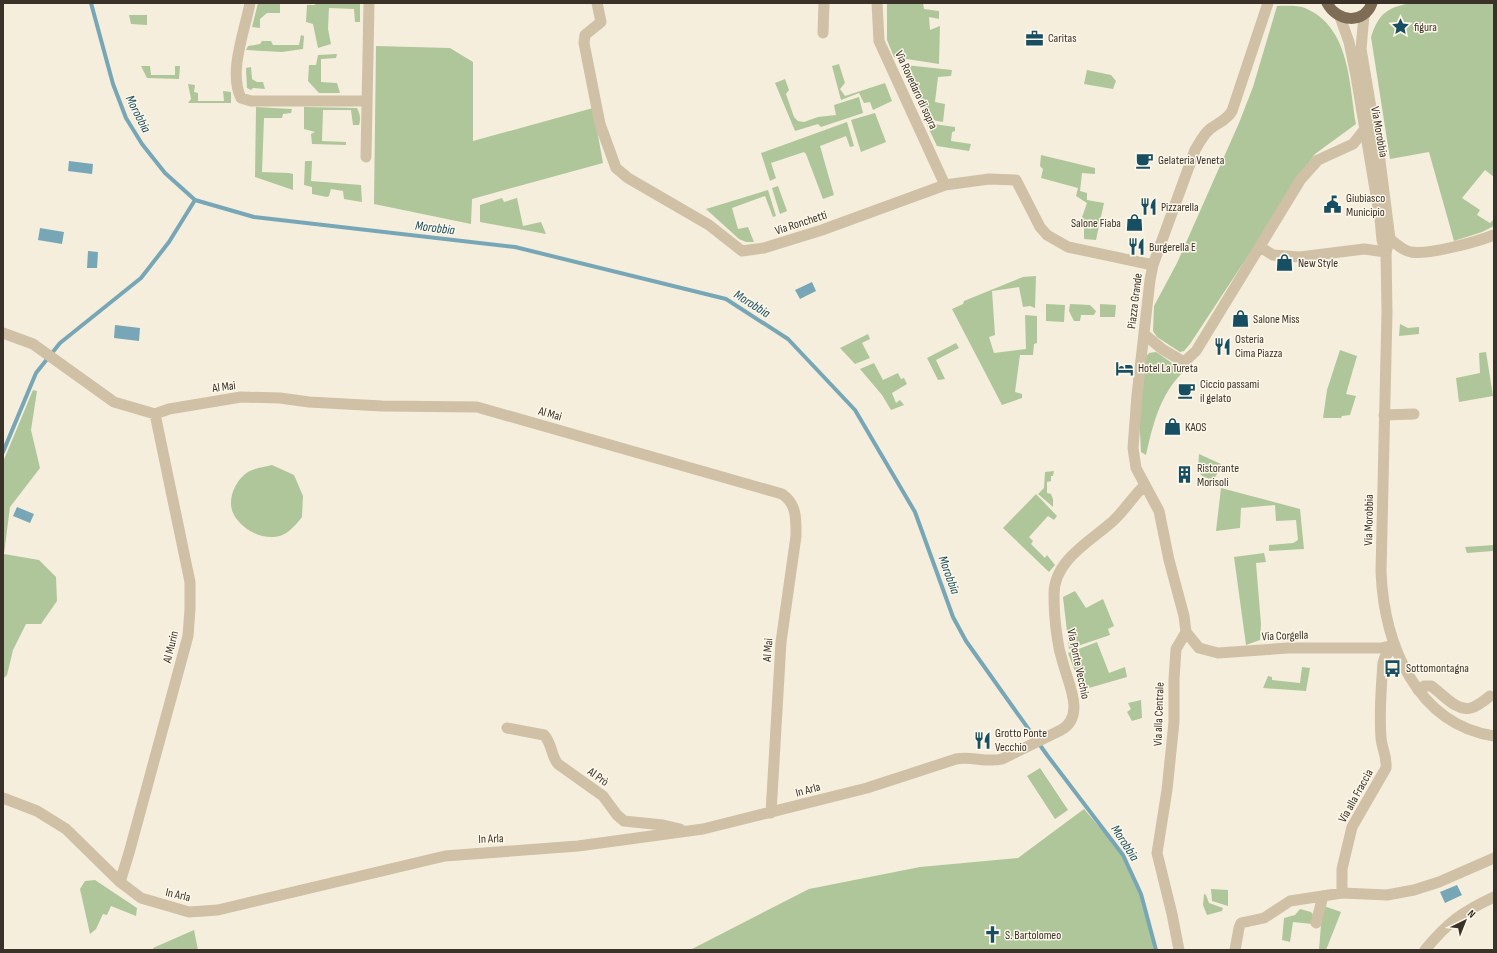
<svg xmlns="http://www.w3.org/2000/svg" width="1497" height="953" font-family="'Sofia Sans Condensed',sans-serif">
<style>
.green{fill:#afc69a}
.water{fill:#77a7b6}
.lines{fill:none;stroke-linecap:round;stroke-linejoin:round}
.stream{stroke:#77a7b6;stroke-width:4}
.minor{stroke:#cfc0a6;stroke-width:11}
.tertiary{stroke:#cfc0a6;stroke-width:11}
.primary{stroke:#7e6c57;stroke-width:11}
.labels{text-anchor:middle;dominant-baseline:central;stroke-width:3;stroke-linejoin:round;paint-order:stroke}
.poi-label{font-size:12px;fill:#3a3128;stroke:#fcf7e9;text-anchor:start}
.street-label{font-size:12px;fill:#3a3128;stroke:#fcf7e9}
.water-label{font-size:13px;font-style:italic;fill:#184e61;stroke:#fcf7e9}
</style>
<rect width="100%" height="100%" fill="#f5eedc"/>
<!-- green -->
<path class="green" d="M258,3h27l-5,1v9h-13l-7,6v9l-8,-1z
M315,3h45v19h-5l-1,-13 -25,-1 -1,21 3,15 -13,4 -5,-24 -7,-2 1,-17h8z
M887,3h36l1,6 15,2v8l-10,-2 1,13 10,-4 -1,38 -45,-7 -7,-17z
M1410,3h84v174l-9,-7 -23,28 18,12 -3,5 13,8 4,-4v7l-12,6 -28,9 -25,-89 -39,7 -19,-122c8,-24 16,-29 39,-34z
M1277,6c9,0 20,-1 28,2 45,19 44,75 51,116l-41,30 -125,190 -6,7 -4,1 -23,-15 -4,-6 1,-25 23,-43 62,-140 14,-36z
M129,15h18v10l-16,-1z
M301,35l3,1 -1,13 -21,3 -36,-2 2,-4 12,-2 2,-3h9l2,4h26z
M376,46l74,2 23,14v79l120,-33 10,55 -131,36 -1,25 -97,-20z
M337,54l-1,4 -15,1v23l16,1 3,10h-21l-11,-12 1,-16h7l2,-10z
M839,64l6,19 -5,6 5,7 40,-13 7,18 -19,9 -3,-8 -6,1 -5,-10 -18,7 -9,-34z
M905,65l47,5 -1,6 -13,1 -3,25 10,2 -2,18 -18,-3z
M141,66h9l1,9h24v-9h5l-1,13 -32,-1z
M251,67l1,12 5,3h6l2,7 -12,-1 -2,2 -4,-2 -1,-20z
M1087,70l24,5 5,6 -3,8 -29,-5z
M785,79l4,11 -3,4 8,23 4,4 6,1 14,-5 18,-2 -2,-10 25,-8 4,16 -42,14 -3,-3 -23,7 -20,-48z
M188,84l7,1 -1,7 4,1v8h26l-1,-10 8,1v11h-43l3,-4z
M256,107l36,2 -1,4 -8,1 -1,4h-18l-2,54 27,1 4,1v16l-38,-13z
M304,107l53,1c3,6 4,11 2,17h-6l-2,-15h-28l-1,31 24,1v3l-34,-1 -1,-10 4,-2 -11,-3z
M875,113l11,29 -25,10 -10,-32z
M847,122l7,24 -4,1 -4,-11 -26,10 14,49 -11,4 -17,-45 -2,-2 -33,11 5,15 -6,3 -9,-28z
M926,123l29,4v4l-3,1 -1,9 20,3 -2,7 -32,-5z
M1041,155l54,13v6l-13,-1 -2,18 7,2v7l17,3 -8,37 -12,-1v-11l-5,-2 8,-23 -11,-7 2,-8 -37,-10 2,-9 -3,-3z
M305,161h7l-1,20 50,4 1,17 -18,-3 -1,-8 -12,-2 -2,7 -2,1 -15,-3v-7l-8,-2z
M778,186l9,25 -7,3 -8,-26z
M768,190l8,26 -3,1 -8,-21 -33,12 6,21 10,-2 6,15h-8l-7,-3 -33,-30z
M502,198l2,4 13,-4 6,28 18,-4 5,12 -66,-12v-17z
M1036,276l-1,32 -5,-2 -7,1 -4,-20 -27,4 3,44 -6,2 5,16 32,-4 -1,-34 12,1v27l-3,1 -1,11h-13l-5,37 7,2v4l-20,7 -50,-96 11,-5 1,-3 59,-24z
M1046,304l19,1 -1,17 -18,-1z
M1070,304l20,1 6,6 -2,4h-13l-1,6h-6l-5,-10z
M1100,304l16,1 -1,12h-15z
M1400,324l8,4 11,-1v7l-20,2z
M868,334l2,5 -8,4 8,15 -15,6 -15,-16z
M956,343l3,5 -23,12 9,19 -7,1 -11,-22z
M1340,350l17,6 -11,38 10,2 -6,19 -8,1 -1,2h-18l4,-28z
M1156,352l28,19c-24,23 -31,53 -38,84l-5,-3 -2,-37 6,-57 4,-5z
M1486,352l7,44 -34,6 -3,-24 24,-5 -1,-20z
M874,363l9,17 15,-7 3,6 3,-1 3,6 -15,9 4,10 4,-3 4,5 -13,5 -9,-15 -22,-26z
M33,390l4,1 -6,39 9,38 -30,39 -6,47 35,6 17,17 1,24 -16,23h-15l-13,26 -6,25 -4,4v-217z
M1199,454l22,10 -5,12 -4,4 -10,-4 -4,-6z
M272,465l22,10 9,21 -1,21c-4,5 -8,10 -13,14 -17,14 -45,2 -55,-16 -8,-14 1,-35 14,-43 6,-4 17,-5 24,-7z
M1054,471l-1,5h-2v5l-4,1v11l4,1 2,5v8l-15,-13 6,-6 1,-16z
M1221,488l79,21 4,40 -35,2v-6l24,-2 5,-3 -2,-20 -20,1 -1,-16 -34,3 -1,20 -24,3z
M1036,494l21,22 -3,4 -6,-4 -19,21 4,4 -2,3 14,14 2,-3 8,10 -6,7 -46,-44z
M1494,545v12l-1,-6 -26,2 -2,-6z
M1264,553l2,9 -10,1 5,61 -1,16 -14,5 -12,-88z
M1075,591l11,17 17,-9 11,27 -6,3 2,6 -41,14 -6,-52z
M1097,642l12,31 16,-6 2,10 -45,13 -14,-37z
M1302,667l8,1 -4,23 -43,-3 5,-12 4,1v3l28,3z
M1141,700l1,18 -10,3 -5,-9 4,-3 -3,-6z
M1040,768l28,42 -13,9 -28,-43z
M1084,809l39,46 18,39 15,56h-466l119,-61 111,-22 98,-9z
M95,880l42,28 -1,8 -25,-10 -4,9 -4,-1 -7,15 -6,5 -10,-45 5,-8z
M1211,889l17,1v16l-16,-5z
M1204,894l2,1 3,8 14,5 -1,3 -15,4 -4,-10z
M1324,906l17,6 -15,38h-7l2,-25 -3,-1z
M1300,909l11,3 4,5 -3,7 -19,-2 -3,20 -8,-2 2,-22 11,-3z
M194,930l4,20h-44l-1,-2z"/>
<!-- water -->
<path class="water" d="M69,161l24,3 -1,10 -24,-3z
M40,228l24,4 -2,12 -24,-4z
M88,251l10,1 -1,16h-10z
M812,282l4,9 -16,8 -5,-9z
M115,325l25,3 -1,13 -25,-3z
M17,507l17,7 -4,9 -17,-7z
M1457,885l5,10 -17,8 -5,-11z"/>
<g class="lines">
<!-- stream -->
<path class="stream" d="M91,3l22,81 13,34 16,26 23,29 30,27 59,17 261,30 211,52 62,40 67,71 60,102 38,105 13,24 81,114 76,100 18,39 15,56
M3,452l33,-79 24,-30 81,-65 28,-36 26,-42"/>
<!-- minor -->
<path class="minor" d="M250,3c-5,27 -22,69 -9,95l10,3h116
M597,3l4,19 -16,13 -1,8 16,81 16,44 12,10 81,47 33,26 22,-3 58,-18 123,-45 44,-6 27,1 24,47 7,8 21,12 85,18
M877,3l2,38 66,144
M823,33l1,-30
M366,157l3,-154
M1390,239c6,5 14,12 21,13 18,3 65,-10 83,-17
M1260,247l13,8 27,2 64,-8 22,3
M3,333l30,11 81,58 41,12 14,-5 72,-12 39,1 29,4 73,4 95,1 305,87c15,10 14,25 14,42l-15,106 -10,171
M1144,334l18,15 22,13 12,-11 105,-172 17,-19 35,-16 12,-15
M1384,415l30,-1
M1186,632l13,16 19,5 70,-5h93l13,-3
M1418,690l6,-4h7c11,7 25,26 40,22 7,-2 14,-8 19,-12
M507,728l37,7c8,8 7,21 14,29l45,32 14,19 7,6 39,4 17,4
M3,798l34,13 29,18 54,53 21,16 48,14 29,-2 227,-54 133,-10 125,-17 164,-41 89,-29c15,-3 31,4 46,0l59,-29c25,-14 7,-47 2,-67 -3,-9 -5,-18 -6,-27 -2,-13 -3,-28 -3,-42 0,-34 37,-53 59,-73 12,-11 20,-25 32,-36
M120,882l9,-29 59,-217 2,-27v-27l-35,-168
M1342,893v-24l10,-42 34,-59c1,-12 -4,-19 -5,-30 -2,-26 0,-49 2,-75l2,-6 9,-12
M1316,923l7,-27
M1179,950l-7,-36 -15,-61 10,-63 7,-68v-43l2,-30 10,-17 -2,-16 -15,-56 -10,-49 -23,-43 -3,-20 4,-53 13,-115 3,-15 42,-115c5,-8 8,-15 15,-21 8,-6 17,-9 22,-18l36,-108
M1235,950l4,-22 2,-5 23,-5 26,-17 52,-8 45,2 27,-5 25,-8 55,-24"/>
<!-- tertiary -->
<path class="tertiary" d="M1364,15l-3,34 19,112 10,78 -4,13 1,60 -6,260c3,70 34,152 113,164
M1340,17l9,25 7,34 24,143 2,21 4,12
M1425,950c23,-28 37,-38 69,-53"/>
<!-- primary -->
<path class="primary" d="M1327,3c10,19 37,22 45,0"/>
</g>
<!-- icons -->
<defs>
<symbol id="sight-bare" viewBox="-9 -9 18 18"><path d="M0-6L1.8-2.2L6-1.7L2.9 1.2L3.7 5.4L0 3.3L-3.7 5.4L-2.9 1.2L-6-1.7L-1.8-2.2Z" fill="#184e61" stroke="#fcf7e9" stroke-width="2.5" paint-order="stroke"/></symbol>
<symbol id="office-bare" viewBox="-9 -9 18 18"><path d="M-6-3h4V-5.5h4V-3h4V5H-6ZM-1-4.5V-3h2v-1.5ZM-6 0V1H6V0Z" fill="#184e61" stroke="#fcf7e9" stroke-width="2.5" paint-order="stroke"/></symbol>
<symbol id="cafe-bare" viewBox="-9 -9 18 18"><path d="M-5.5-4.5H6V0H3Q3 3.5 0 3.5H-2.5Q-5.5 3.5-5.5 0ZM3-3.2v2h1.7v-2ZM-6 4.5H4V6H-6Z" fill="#184e61" stroke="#fcf7e9" stroke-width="2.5" paint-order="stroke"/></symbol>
<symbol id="civic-bare" viewBox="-9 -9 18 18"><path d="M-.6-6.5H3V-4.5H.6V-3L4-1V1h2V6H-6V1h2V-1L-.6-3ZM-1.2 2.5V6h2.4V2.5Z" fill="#184e61" stroke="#fcf7e9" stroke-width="2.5" paint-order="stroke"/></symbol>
<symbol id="restaurant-bare" viewBox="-9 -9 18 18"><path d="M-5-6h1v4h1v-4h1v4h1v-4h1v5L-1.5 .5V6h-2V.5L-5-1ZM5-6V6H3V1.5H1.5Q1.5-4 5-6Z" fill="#184e61" stroke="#fcf7e9" stroke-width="2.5" paint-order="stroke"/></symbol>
<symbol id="shop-bare" viewBox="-9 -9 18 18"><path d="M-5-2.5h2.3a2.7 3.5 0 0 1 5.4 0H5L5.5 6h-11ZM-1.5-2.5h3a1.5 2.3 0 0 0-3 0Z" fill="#184e61" stroke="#fcf7e9" stroke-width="2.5" paint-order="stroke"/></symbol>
<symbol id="hotel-bare" viewBox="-9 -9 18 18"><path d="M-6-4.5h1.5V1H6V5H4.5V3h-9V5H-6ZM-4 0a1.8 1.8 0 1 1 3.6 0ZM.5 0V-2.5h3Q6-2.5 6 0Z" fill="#184e61" stroke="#fcf7e9" stroke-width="2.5" paint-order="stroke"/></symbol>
<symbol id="building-bare" viewBox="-9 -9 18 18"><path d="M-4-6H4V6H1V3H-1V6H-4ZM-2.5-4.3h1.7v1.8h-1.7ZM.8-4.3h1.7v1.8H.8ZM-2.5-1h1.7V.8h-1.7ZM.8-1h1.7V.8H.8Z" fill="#184e61" stroke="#fcf7e9" stroke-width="2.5" paint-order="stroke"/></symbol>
<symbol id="bus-bare" viewBox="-9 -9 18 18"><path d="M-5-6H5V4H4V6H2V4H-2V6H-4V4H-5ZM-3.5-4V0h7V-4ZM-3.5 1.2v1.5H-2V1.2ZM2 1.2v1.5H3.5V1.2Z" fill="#184e61" stroke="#fcf7e9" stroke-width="2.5" paint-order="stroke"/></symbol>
<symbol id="church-bare" viewBox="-9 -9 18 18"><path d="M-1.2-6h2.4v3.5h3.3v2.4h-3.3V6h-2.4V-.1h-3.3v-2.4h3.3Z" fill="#184e61" stroke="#fcf7e9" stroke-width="2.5" paint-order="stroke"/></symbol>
</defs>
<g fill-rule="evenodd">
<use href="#sight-bare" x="1388" y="14" width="25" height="25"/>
<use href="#office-bare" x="1022" y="26" width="25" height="25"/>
<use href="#cafe-bare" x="1132" y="148" width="25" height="25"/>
<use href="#civic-bare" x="1320" y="192" width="25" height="25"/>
<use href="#restaurant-bare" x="1136" y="194" width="25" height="25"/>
<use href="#shop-bare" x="1122" y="210" width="25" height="25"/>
<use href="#restaurant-bare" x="1124" y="234" width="25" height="25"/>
<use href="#shop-bare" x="1272" y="250" width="25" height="25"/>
<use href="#shop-bare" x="1228" y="306" width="25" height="25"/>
<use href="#restaurant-bare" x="1210" y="334" width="25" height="25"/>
<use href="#hotel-bare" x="1112" y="356" width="25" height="25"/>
<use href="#cafe-bare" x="1174" y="378" width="25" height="25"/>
<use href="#shop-bare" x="1160" y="414" width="25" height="25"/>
<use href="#building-bare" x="1172" y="462" width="25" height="25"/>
<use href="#bus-bare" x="1380" y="656" width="25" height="25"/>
<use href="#restaurant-bare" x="970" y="728" width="25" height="25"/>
<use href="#church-bare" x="980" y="922" width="25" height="25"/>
</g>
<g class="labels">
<!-- poi labels -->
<g class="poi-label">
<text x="1414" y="27">figura</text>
<text x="1048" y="38">Caritas</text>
<text x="1158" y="160">Gelateria Veneta</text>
<text x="1346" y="198">Giubiasco<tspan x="1346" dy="14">Municipio</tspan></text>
<text x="1161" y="207">Pizzarella</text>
<text x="1121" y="223" text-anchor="end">Salone Fiaba</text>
<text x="1149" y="247">Burgerella E</text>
<text x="1298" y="263">New Style</text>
<text x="1253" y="319">Salone Miss</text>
<text x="1235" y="339">Osteria<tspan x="1235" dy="14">Cima Piazza</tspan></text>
<text x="1138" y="368">Hotel La Tureta</text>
<text x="1200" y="384">Ciccio passami<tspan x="1200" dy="14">il gelato</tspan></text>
<text x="1185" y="427">KAOS</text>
<text x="1197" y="468">Ristorante<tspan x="1197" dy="14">Morisoli</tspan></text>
<text x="1406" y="668">Sottomontagna</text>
<text x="995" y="733">Grotto Ponte<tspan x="995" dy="14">Vecchio</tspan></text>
<text x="1005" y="935">S. Bartolomeo</text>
</g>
<!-- street labels -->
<g class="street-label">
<text transform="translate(916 90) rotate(65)">Via Rovedaro di sopra</text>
<text transform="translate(1379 132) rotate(80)">Via Morobbia</text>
<text transform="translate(801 223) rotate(-18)">Via Ronchetti</text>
<text transform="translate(1135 301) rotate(-83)">Piazza Grande</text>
<text transform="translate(224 387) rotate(-7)">Al Mai</text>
<text transform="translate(550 414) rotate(16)">Al Mai</text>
<text transform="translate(1369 520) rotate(-89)">Via Morobbia</text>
<text transform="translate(1285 636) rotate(-2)">Via Corgella</text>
<text transform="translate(171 647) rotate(-76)">Al Murin</text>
<text transform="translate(768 650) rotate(-85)">Al Mai</text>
<text transform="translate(1078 664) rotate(78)">Via Ponte Vecchio</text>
<text transform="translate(1159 714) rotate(-88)">Via alla Centrale</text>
<text transform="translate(598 777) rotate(36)">Al Prò</text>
<text transform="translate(808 790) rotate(-15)">In Arla</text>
<text transform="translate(1356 796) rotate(-61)">Via alla Fraccia</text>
<text transform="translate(491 839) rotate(-2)">In Arla</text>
<text transform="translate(178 895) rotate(13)">In Arla</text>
</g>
<!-- water labels -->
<g class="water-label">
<text transform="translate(138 114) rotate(63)">Morobbia</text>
<text transform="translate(435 228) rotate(7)">Morobbia</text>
<text transform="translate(752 304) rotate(32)">Morobbia</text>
<text transform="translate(949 575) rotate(70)">Morobbia</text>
<text transform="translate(1125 843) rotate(57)">Morobbia</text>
</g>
</g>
<!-- border -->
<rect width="1497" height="953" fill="none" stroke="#3a3128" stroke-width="8"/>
<!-- north arrow -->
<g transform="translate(1465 921) rotate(43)" stroke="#fcf7e9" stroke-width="3" paint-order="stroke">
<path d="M0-3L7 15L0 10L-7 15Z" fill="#3a3128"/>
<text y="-6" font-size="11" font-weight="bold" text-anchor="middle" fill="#3a3128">N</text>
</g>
</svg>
